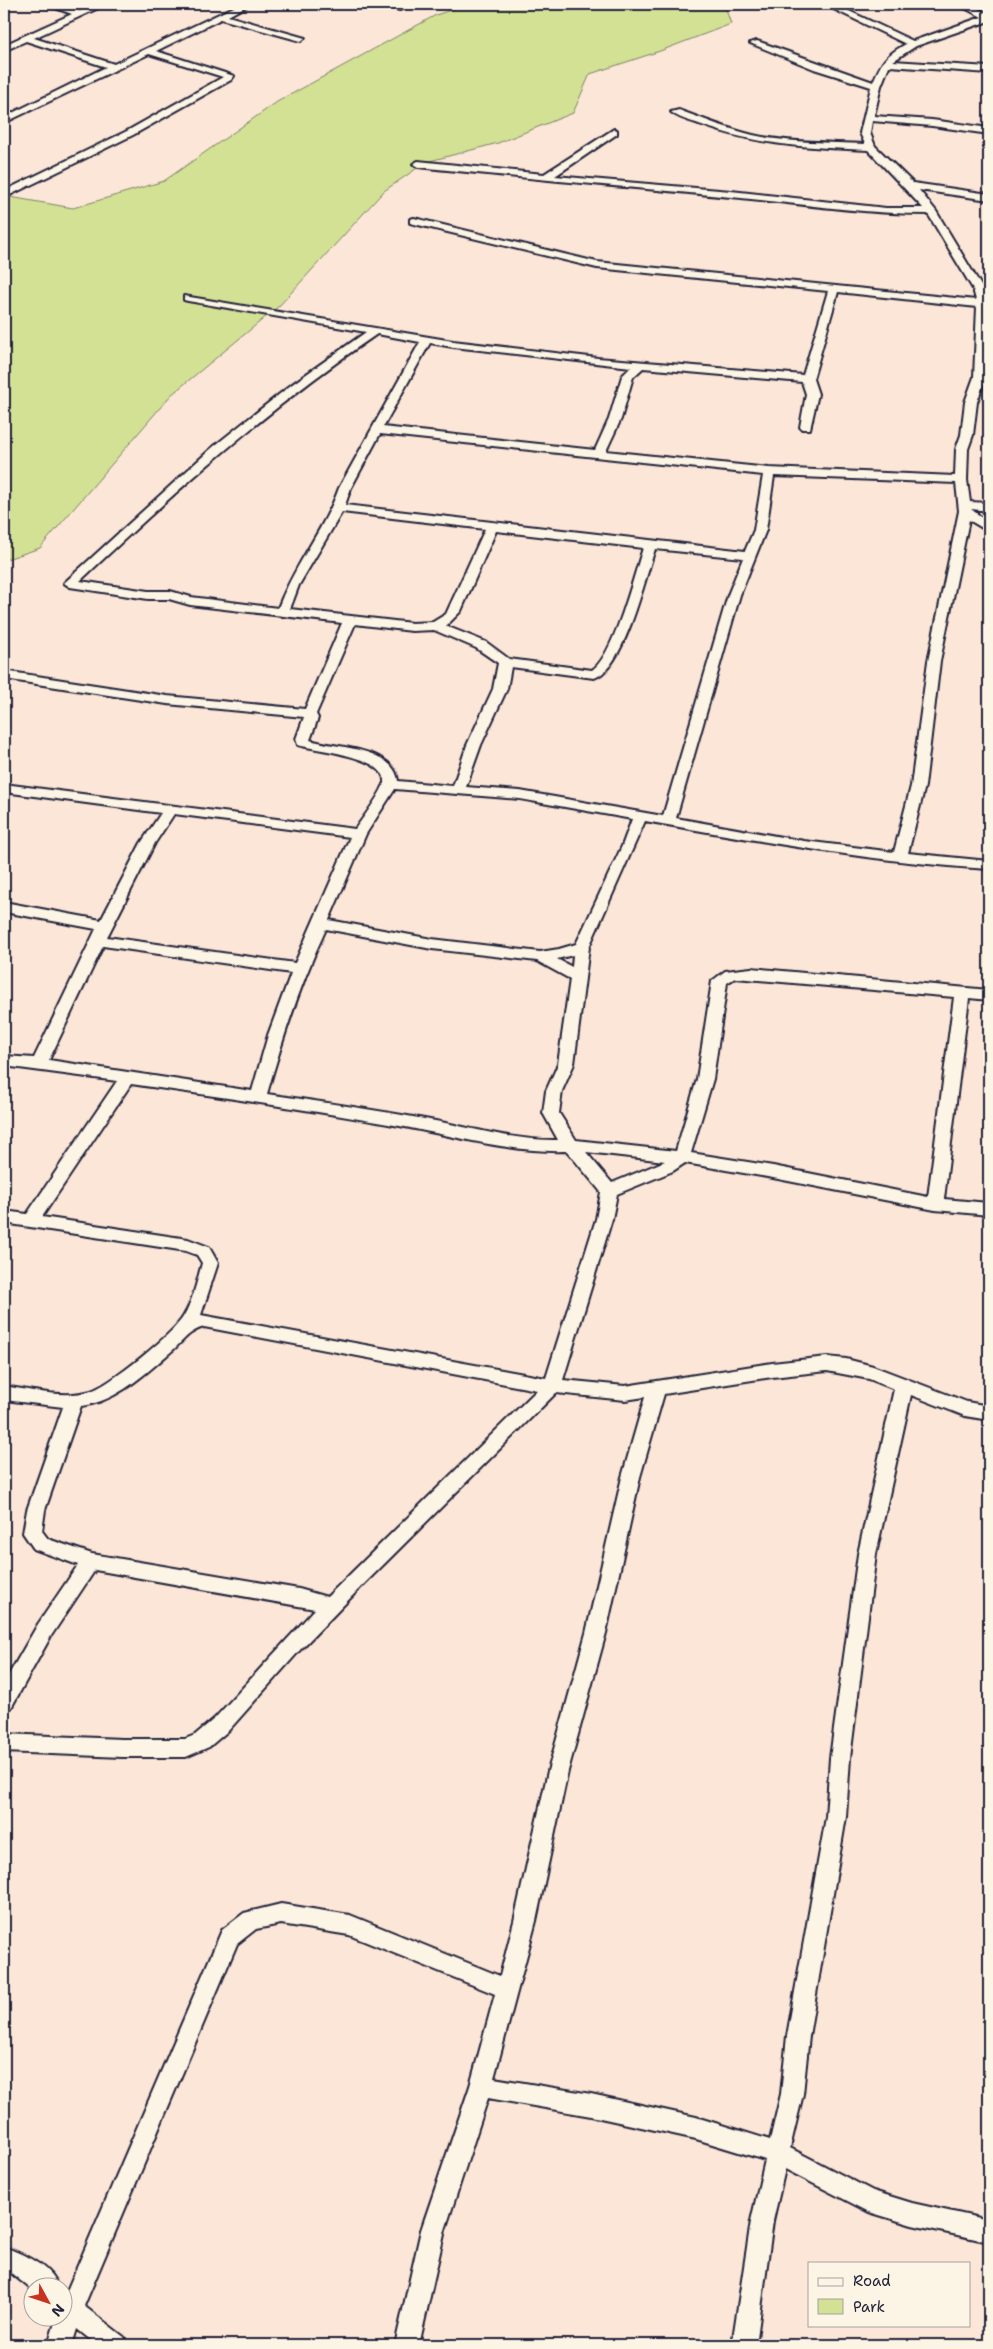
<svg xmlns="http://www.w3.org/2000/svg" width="993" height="2349" font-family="'Shantell Sans',sans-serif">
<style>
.green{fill:#d3e194;stroke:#7a8268}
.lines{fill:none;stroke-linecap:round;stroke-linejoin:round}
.minor-casing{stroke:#22223b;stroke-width:4}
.minor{fill:#fcf5e5;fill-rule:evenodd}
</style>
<rect width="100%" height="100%" fill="#fce6d7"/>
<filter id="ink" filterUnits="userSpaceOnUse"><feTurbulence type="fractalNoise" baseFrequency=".02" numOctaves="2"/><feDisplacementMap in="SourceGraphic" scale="10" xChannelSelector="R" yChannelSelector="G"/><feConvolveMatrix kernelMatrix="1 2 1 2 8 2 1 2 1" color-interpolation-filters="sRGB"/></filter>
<g filter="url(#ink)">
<!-- green -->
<path class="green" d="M468,4h256l7,20 -71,27 -70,23 -17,39 -75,30 -72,19 -42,29 -105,115 -108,89 -131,153 -36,12v-364l69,12 91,-27 113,-79 159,-87z"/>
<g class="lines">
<defs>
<path id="minor" d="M44,4h12l24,7 16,-7h11l-73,34 80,26 126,-60h10l-22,12 77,22 -4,3 -80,-22 -65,32 78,25 -3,4 -98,55 -123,60 -4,-1v-4l121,-59 96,-54 -74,-23 -145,69v-6l102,-50 -80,-26 -22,10v-6l68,-31z
M382,4h15l7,3 -4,3 -17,-4z
M823,4h11l79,37 69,-24 -25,-13h11l21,10v7l-73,25 -23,15 96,6v6l-100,-7 -8,20 -7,30 58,4 57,8v6l-57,-8 -60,-5 -2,12 5,13 38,37 76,11v6l-70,-10 17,21 47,78 4,13h2l-3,75 -9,25 -4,33 -5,14 -1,31 3,22 19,1v8l-18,-2 18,14v9l-20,-12 -29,141 -15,125 -17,67 81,8v8c-116,-7 -230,-28 -344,-48l-56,126 -15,117 -12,27 -3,22 17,27 100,11 21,-72 15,-98 13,-10 26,-3 238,22v10l-20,-2 -25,201 45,4v12l-54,-5 -162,-32 -88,-15 -12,8 -56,23 -5,25 -49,161 62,6 147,-23 55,-6 19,2 27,7 94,36 22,4v14l-24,-4 -54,-21 -35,159 -26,204 -4,59 -37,219 -6,58 -13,54 83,43 39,12 77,17v22l-77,-17 -43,-13 -84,-43 -12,52 -17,124h-24l19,-124 14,-61 -69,-21 -105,-23 -103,-18 -43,132 -26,115h-24l26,-115 49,-144 25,-92 -146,-59 -68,-11 -25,5 -19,15 -153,362 40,31 4,8h-31l-20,-16 -5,16h-24l9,-29h5v-24l4,1 156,-363 22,-17 37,-9 69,11 150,61 14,-55 34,-150 38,-138 36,-156 23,-80 -20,3 -69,-7 -195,194 -61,63 -71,80 -20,17 -23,10h-64l-118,-5v-18l118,5h63l10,-4 20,-17 100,-109 -220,-39 -44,66 -40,72 -7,2v-27l34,-59 40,-59 -44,-16 -11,-16 4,-23 36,-103 -59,-7v-14c27,4 60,13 87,5 19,-6 82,-57 92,-74 10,-16 14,-36 19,-54l-5,-8 -11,-4 -182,-28v-12l23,3 90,-133 -113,-15v-10l30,2 62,-129 -92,-17v-10l97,18 40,-77 20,-30 -157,-21v-8l351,45c6,-8 28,-38 29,-46 3,-27 -66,-32 -86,-38l-2,-6 8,-22 -137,-13 -163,-25v-8l163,25 138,13 37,-86 -152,-18 -21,-6h-21l-78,-12 -6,-4 149,-136 78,-62 75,-53 -178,-31 -4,-1v-4l269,45 145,17 205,17 25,-84 -231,-23 -187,-45v-4l4,-1 183,44 379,38 -3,-11 -45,-75c-66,0 -131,-11 -197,-17 -104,-10 -209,-19 -313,-30l-5,-3 5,-3 126,13 70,-45 3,1v4l-62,42 176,15 155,17h37l-55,-58c-62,-3 -110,-4 -169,-26 -9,-3 -21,-6 -28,-12l8,-2c24,9 49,19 74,25 36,8 74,7 112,9l-5,-11 11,-46 -57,-18 -64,-26 7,-2 116,41c9,-21 13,-27 33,-38zM838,292l139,15 -3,70 -9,25 -4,33 -5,14 -1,27 -186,-8 -163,-17 15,-32 12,-42 10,-9 159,14 4,12 -6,33 2,2h8l8,-35 -5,-15zM377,334l43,8 -81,146c-15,42 -45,77 -61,120l-87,-11 -21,-6h-22l-68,-10c94,-89 190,-174 297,-247zM430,343l23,4 178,20 -9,9 -13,43 -14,31 -212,-23zM380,434l383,41 -9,55 -9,21 -400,-46 6,-17zM774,476l182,7 3,28 -31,150 -17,125 -17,66 -90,-11 -128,-23 64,-223 26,-65zM342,512l143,17 -39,85 -13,8 -21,1 -122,-14 9,-24zM496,531l147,17c-9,27 -29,108 -51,122l-83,-11 -23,-17 -40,-16 15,-15zM655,549l88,9 -15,37 -65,221 -143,-25 -54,-4 15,-42 26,-56 4,-22 83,11c30,-8 51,-100 61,-129zM355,624l57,7 22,-1 42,18 22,15 -5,26 -26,56 -14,41 -55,-5c-4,-34 -63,-33 -88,-41l8,-22 -2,-4zM395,789l125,10 112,20 -10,27 -46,98 -17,5 -19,3 -108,-13 -103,-19 37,-86zM174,814l176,23 -55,126 -188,-26 48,-94zM326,929l106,20 105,12 33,18 -12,85 -12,27 -3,22 15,27c-43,1 -85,-12 -128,-20 -54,-10 -108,-18 -163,-26 16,-57 34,-112 59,-165zM103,946l188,27 -23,62 -16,56 -203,-31zM573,955l-1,12 -15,-8zM735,978l219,19 -26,200 -155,-31 -82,-13 22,-74 14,-96zM131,1084c89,13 175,25 263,41 58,10 115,28 173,26l34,41 -5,27 -50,159 -345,-63 17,-52 -9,-16 -21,-8 -146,-22zM586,1152l79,9 -53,22zM204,1327l333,63 -210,207 -28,-8 -207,-35 -44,-15 -6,-8 3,-21 36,-104c36,-4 66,-34 92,-56 11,-10 16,-19 31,-23zM827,1371l42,8 25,10 -36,165 -28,204 -4,59 -39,219 -6,58 -11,46 -74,-23 -105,-23 -97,-16 42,-157 32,-150 38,-138 34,-156 24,-83 108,-17z
M4,2247c19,7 47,19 53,39h-25v4l-21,-17 -7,-2z"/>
</defs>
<!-- minor casing -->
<use href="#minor" class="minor-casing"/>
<!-- minor -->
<use href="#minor" class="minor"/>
</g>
</g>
<!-- margin -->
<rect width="993" height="2349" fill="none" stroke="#fcf5e5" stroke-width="20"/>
<rect x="10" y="10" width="973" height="2329" fill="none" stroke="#22223b" stroke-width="2" filter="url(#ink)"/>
<!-- legend -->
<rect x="808" y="2262" width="162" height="65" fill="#fcf5e5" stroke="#a5a1a1"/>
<rect x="818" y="2278" width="25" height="8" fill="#fcf5e5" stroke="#a5a1a1"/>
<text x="853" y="2286" font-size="15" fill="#22223b">Road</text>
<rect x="818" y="2299" width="25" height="15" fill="#d3e194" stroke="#a5a1a1"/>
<text x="853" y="2312" font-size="15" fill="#22223b">Park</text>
<!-- north arrow -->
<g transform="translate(48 2302) rotate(130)"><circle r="24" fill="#fcf5e5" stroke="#a5a1a1"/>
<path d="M0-4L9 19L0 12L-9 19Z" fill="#c8321e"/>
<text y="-8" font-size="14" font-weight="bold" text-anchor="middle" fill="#22223b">N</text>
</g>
</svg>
